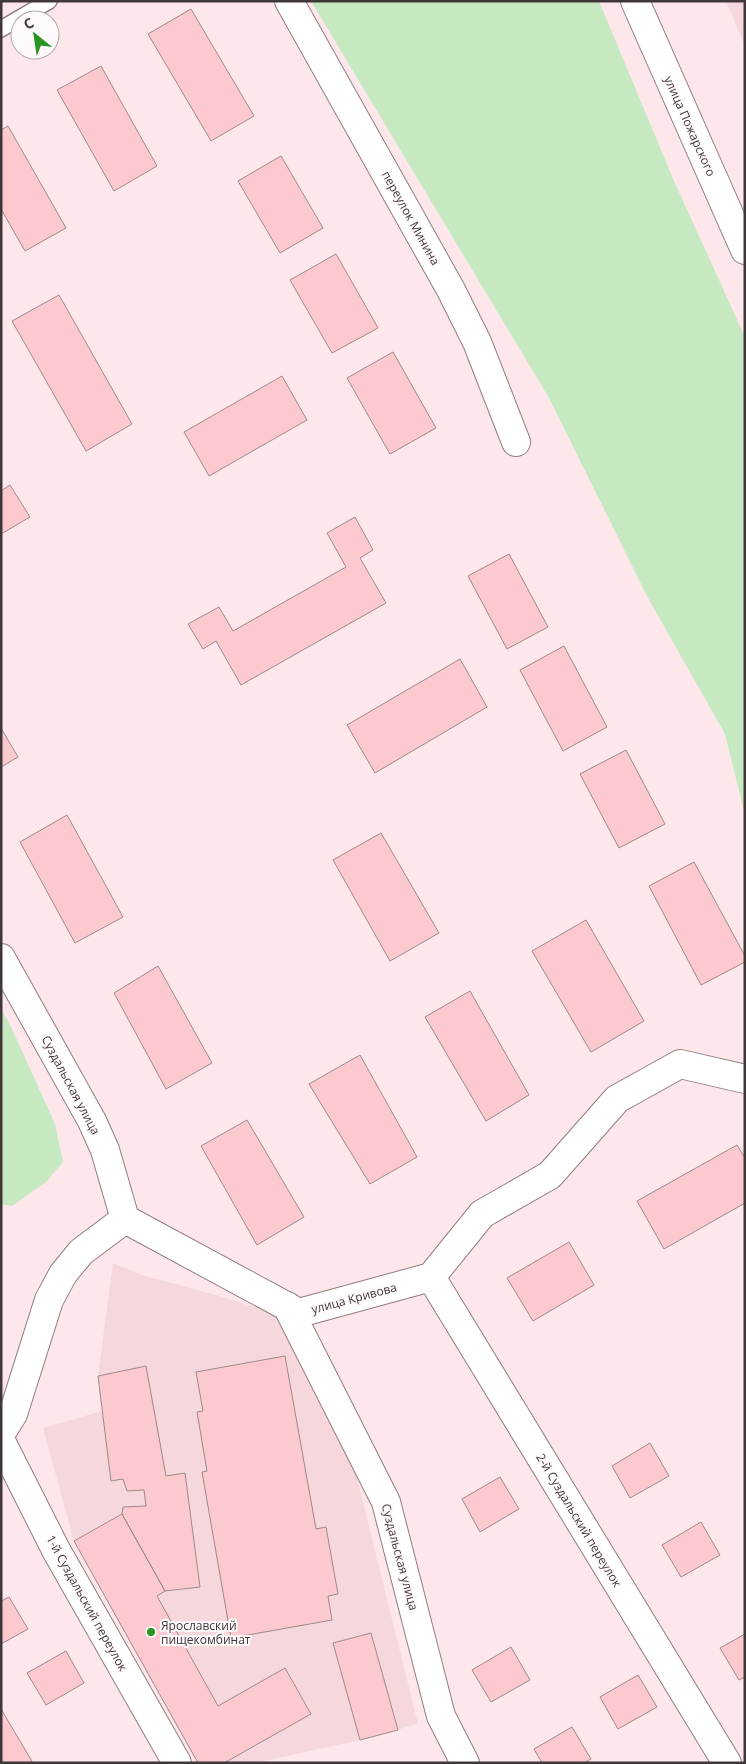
<svg xmlns="http://www.w3.org/2000/svg" width="746" height="1764" font-family="'Open Sans',sans-serif">
<style>
.built{fill:#f6d8dc}
.green{fill:#c6e9c2}
.building{fill:#fcc9cf;stroke:#9d898c}
.lines{fill:none;stroke-linecap:round;stroke-linejoin:round}
.lane-casing{stroke:#917d7f;stroke-width:18}
.street-casing{stroke:#917d7f;stroke-width:30}
.secondary-casing{stroke:#917d7f;stroke-width:30}
.lane{stroke:#fff;stroke-width:15}
.street{stroke:#fff;stroke-width:28}
.secondary{stroke:#fff;stroke-width:28}
.poi-dot{fill:#279520;stroke:#fef9fa;stroke-width:2}
.labels{text-anchor:middle;dominant-baseline:central;stroke-width:4;stroke-linejoin:round;paint-order:stroke}
.street-label{font-size:12px;fill:#403738;stroke:#fef9fa}
.poi-label{font-size:12px;fill:#403738;stroke:#fef9fa;text-anchor:start}
</style>
<rect width="100%" height="100%" fill="#fde7ea"/>
<!-- built -->
<path class="built" d="M726,1h19v45z
M113,1263l29,12 81,22 49,16 10,12 73,145 63,254 -58,16 -105,23h-57l-124,-222 -31,-113 59,-17 -4,-35z"/>
<!-- green -->
<path class="green" d="M311,1h288l75,180 71,156v478l-20,-81 -77,-136 -99,-200z
M1,1008l11,21 43,95 8,38 -17,20 -34,24 -11,-2z"/>
<!-- building -->
<path class="building" d="M191,9l63,107 -43,25 -63,-107z
M101,66l56,100 -43,25 -57,-101z
M8,126l58,102 -41,23 -24,-42v-79z
M281,156l42,72 -43,25 -42,-72z
M336,254l42,74 -46,25 -42,-73z
M59,295l73,129 -46,27 -74,-130z
M393,352l43,76 -46,26 -43,-76z
M282,376l25,44 -98,56 -25,-44z
M10,485l20,32 -29,17v-43z
M355,517l18,33 -13,8 26,45 -145,82 -25,-44 -13,8 -15,-25 31,-17 14,24 113,-64 -19,-34z
M509,554l39,73 -41,22 -39,-73z
M564,646l43,81 -44,24 -43,-81z
M460,659l27,48 -112,66 -28,-48z
M1,728l17,29 -17,10z
M626,750l39,74 -46,24 -39,-74z
M67,815l56,102 -48,26 -55,-101z
M381,833l58,100 -49,28 -57,-101z
M694,862l51,94v6l-44,23 -52,-99z
M586,920l58,101 -53,31 -59,-101z
M158,966l54,97 -46,26 -52,-96z
M470,991l59,104 -43,26 -61,-104z
M360,1055l57,102 -47,27 -61,-100z
M247,1120l57,97 -47,28 -56,-99z
M737,1145l8,13v45l-81,46 -27,-48z
M569,1242l25,43 -61,36 -26,-43z
M285,1356l31,173 10,-2 12,67 -10,2 4,24 -101,18 -29,-166 5,-1 -10,-59 6,-1 -7,-39z
M146,1366l20,110 19,-3 15,114 -35,4 -43,-77 1,-7 23,-1 -2,-16 -17,1 -4,-12 -12,2 -13,-105z
M650,1443l19,33 -39,22 -18,-32z
M500,1477l19,32 -39,23 -18,-33z
M122,1514l43,77 -8,5 61,110 67,-38 26,46 -87,49h-26l-124,-222z
M701,1522l19,33 -39,22 -19,-32z
M9,1597l19,32 -27,15v-43z
M371,1633l27,97 -38,10 -27,-97z
M745,1634v43l-6,3 -19,-32z
M511,1647l19,33 -39,22 -19,-32z
M66,1651l18,32 -38,22 -19,-32z
M638,1675l19,32 -39,22 -18,-32z
M1,1709l32,54h-32z
M572,1727l19,32 -7,4h-42l-8,-14z"/>
<g class="lines">
<defs>
<path id="lane" d="M1,29l48,-28"/>
<path id="street" d="M289,1l162,289 26,52 39,100
M1,958l91,163 13,29 20,69
M125,1219l174,94 132,-36 51,-63 68,-39 67,-76 63,-35 65,15
M431,1277l296,486
M287,1306l99,196 55,214 24,47
M1,1433l12,-19 36,-114 14,-26 18,-22 44,-33
M1,1441l55,109 121,213"/>
<path id="secondary" d="M635,1l110,249"/>
</defs>
<!-- lane casing -->
<use href="#lane" class="lane-casing"/>
<!-- street casing -->
<use href="#street" class="street-casing"/>
<!-- secondary casing -->
<use href="#secondary" class="secondary-casing"/>
<!-- lane -->
<use href="#lane" class="lane"/>
<!-- street -->
<use href="#street" class="street"/>
<!-- secondary -->
<use href="#secondary" class="secondary"/>
</g>
<!-- markers -->
<circle class="poi-dot" cx="151" cy="1632" r="5"/>
<g class="labels">
<!-- street labels -->
<g class="street-label">
<text transform="translate(690 126) rotate(66)">улица Пожарского</text>
<text transform="translate(411 218) rotate(61)">переулок Минина</text>
<text transform="translate(71 1085) rotate(62)">Суздальская улица</text>
<text transform="translate(354 1298) rotate(-15)">улица Кривова</text>
<text transform="translate(579 1520) rotate(59)">2-й Суздальский переулок</text>
<text transform="translate(400 1557) rotate(75)">Суздальская улица</text>
<text transform="translate(87 1603) rotate(61)">1-й Суздальский переулок</text>
</g>
<!-- poi labels -->
<g class="poi-label">
<text x="161" y="1625">Ярославский<tspan x="161" dy="14">пищекомбинат</tspan></text>
</g>
</g>
<!-- border -->
<rect width="746" height="1764" fill="none" stroke="#403738" stroke-width="5"/>
<!-- north arrow -->
<g transform="translate(35 35) rotate(330)"><circle r="24" fill="#fef9fa" stroke="#b2abac"/>
<path d="M0-4L9 19L0 12L-9 19Z" fill="#279520"/>
<text y="-8" font-size="14" font-weight="bold" text-anchor="middle" fill="#403738">С</text>
</g>
</svg>
